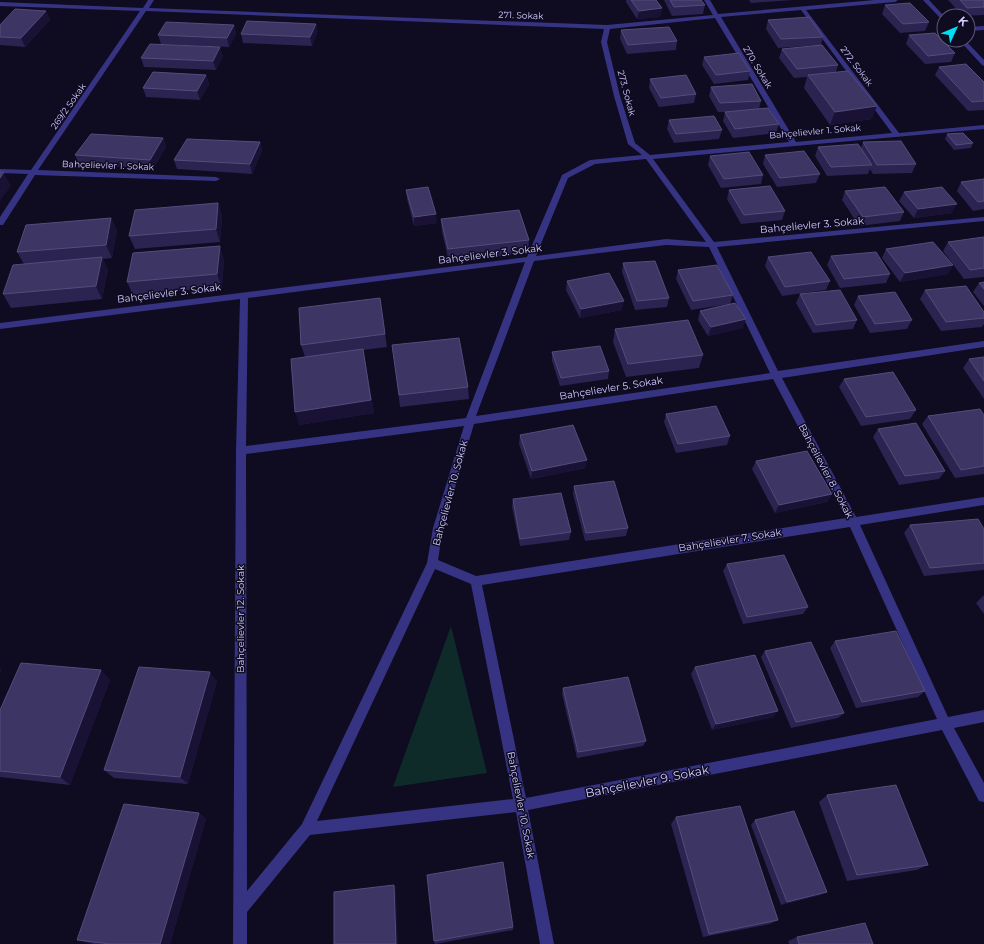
<svg xmlns="http://www.w3.org/2000/svg" width="984" height="944" font-family="Montserrat,sans-serif">
<style>
.green{fill:#0e2b2a}
.lines{fill:none;stroke-linecap:round;stroke-linejoin:round}
.street{fill:#363383;fill-rule:evenodd}
.wall{fill:#2b2350}
.shaded-wall{fill:#191235}
.building{fill:#3d3563;stroke:#544c7b}
.labels{text-anchor:middle;dominant-baseline:central;stroke-width:3;stroke-linejoin:round;paint-order:stroke}
.far-street-label{font-size:9px;fill:#d1cbff;stroke:#0f0b21}
.street-label{font-size:10px;fill:#d1cbff;stroke:#0f0b21}
.near-street-label{font-size:12px;fill:#d1cbff;stroke:#0f0b21}
</style>
<rect width="100%" height="100%" fill="#0f0b21"/>
<!-- green -->
<path class="green" d="M451,626l36,147 -94,14z"/>
<g class="lines">
<!-- street -->
<path class="street" d="M148,0h6l-5,8 458,17 106,-10 -9,-15h6l8,14 157,-14h23l-3,2 -89,8 93,123 85,-8v4l-331,30 61,83 270,-25v4l-267,26 61,124 206,-30v6l-202,31 74,139 128,-20v8l-124,20 88,192 36,-7v12l-30,6 30,55v19l-5,-1 -37,-71 -414,80 26,134h-14l-24,-132 -206,23 -63,77v32h-14l3,-493 4,-152 -240,30v-6l527,-66 35,-82 28,-15 52,-5 -14,-11 -14,-48 -13,-54 3,-13 -458,-18 -108,159 178,7 4,2 -4,2 -181,-6 -32,50h-3v-8l28,-43 -28,-1v-4l31,1 109,-159 -140,-5v-4l143,6zM801,10l91,123 -96,9 -75,-125zM715,18l74,124 -139,13 -15,-12 -15,-47 -13,-54 3,-13zM646,159l60,83 -40,-3 -130,17 32,-78 27,-14zM666,245l43,2 61,126 -294,43 58,-155zM525,262l-59,156 -220,28 2,-148zM773,379l73,139 -370,58 -38,-16 5,-32 31,-104zM464,426l-31,102 -6,35 -125,261 -55,67 -1,-437zM850,527l87,192 -411,79 -44,-213zM435,569l36,15 42,215 -196,22z
M923,0h6l15,16v6z
M984,26v4l-16,1v-4z
M959,40h6l19,20v6l-2,-1z"/>
</g>
<!-- wall -->
<path class="wall" d="M626,0h30l6,8 -2,9 -23,2 -11,-17z
M664,0h37l4,5 -2,9 -31,2z
M749,0h44l-42,3z
M948,0h36v15l-21,1z
M885,5l44,17 -4,9 -25,2 -18,-19z
M46,11l4,9 -25,27 -25,-2v-20z
M768,20l55,17 -2,8 -43,3 -12,-19z
M316,24l1,9 -5,13 -69,-3 -2,-9z
M234,25l2,9 -7,13 -68,-3 -3,-9z
M621,30l56,11 -1,9 -49,4 -7,-15z
M909,35l46,18 -4,9 -26,2 -19,-20z
M782,49l56,16 -2,7 36,47 -42,6 -26,-37 3,-11 -13,1 -15,-20z
M223,56l-7,14 -72,-3 -3,-9z
M704,57l46,14 -2,9 -34,4 -12,-19z
M939,67l45,15v28l-16,1 -33,-36z
M206,75l3,9 -9,16 -54,-3 -3,-9z
M650,79l46,15 -2,9 -35,4 -10,-19z
M711,87l50,14 -2,8 20,15 -3,9 -43,5 -10,-17 2,-9h-7l-9,-16z
M669,120l53,10 -3,9 -45,4 -7,-14z
M947,134l26,9 -2,5 -17,2 -9,-11z
M163,138l3,9 -13,22 -74,-5 -4,-9z
M260,142l2,9 -10,23 -75,-5 -3,-9z
M863,142l53,22 -4,9 -39,1 -3,-5 -2,5 -41,2 -12,-20 3,-9 43,1z
M765,155l55,19 -4,9 -39,4 -14,-23z
M710,156l53,19 -2,9 -40,4 -13,-23z
M984,179v30l-11,2 -16,-20 4,-9z
M406,190l31,33 -23,3 -7,-27z
M729,190l56,21 -3,9 -41,4 -14,-25z
M845,191l59,21 -4,9 -41,5 -17,-26z
M904,192l48,21 -38,5 -15,-17z
M218,203l4,13 -2,26 -85,7 -6,-13z
M111,218l6,13 -5,27 -9,1 5,11 -6,29 -91,9 -8,-14 21,-30 -7,-12z
M441,219l88,21 -1,13 -79,9 -7,-30z
M984,237v40l-20,2 -21,-28 5,-9z
M886,249l67,16 -5,9 -48,8 -18,-24z
M831,256l59,18 -4,9 -46,5 -13,-23z
M768,257l62,24 -4,9 -44,6 -17,-30z
M224,259l-2,28 -89,8 -6,-13z
M623,263l46,35 -2,9 -32,3 -13,-38z
M678,270l55,25 -3,9 13,24 -35,8 -10,-16 2,-9 30,-7 -39,6 -15,-31z
M567,281l55,29 -42,8 -14,-28z
M984,282v24l-11,-14 6,-9z
M925,290l59,22v12l-2,3 -41,4 -21,-32z
M800,294l57,26 -4,9 -40,4 -17,-30z
M858,296l54,24 -5,9 -37,4 -16,-28z
M380,298l7,49 -24,3 11,63 -75,12 6,-68 -4,-12z
M615,329l88,26 -4,13 -73,9 -13,-35z
M392,345l76,42 1,12 -69,8z
M552,352l57,19 -1,8 -48,7 -8,-25z
M984,357v42l-21,-31 6,-9z
M844,379l72,31 -6,9 -49,7 -22,-39z
M666,414l64,22 -3,9 -51,8 -12,-31z
M984,415v59l-29,4 -33,-54 6,-8z
M878,429l67,42 -6,8 -40,6 -26,-48z
M520,435l66,33 -55,11 -12,-35z
M756,461l76,33 -5,8 -52,11 -23,-44z
M574,486l54,42 -2,8 -41,5 -12,-47z
M513,499l58,33 -2,8 -49,6 -8,-39z
M910,525l74,4v41l-60,6 -20,-43z
M727,564l81,43 -5,7 -60,10 -20,-53z
M984,595v19l-8,-11z
M835,641l90,50 -7,6 -62,11 -26,-60z
M765,651l79,62 -6,5 -47,10 -30,-71z
M695,667l79,50 -62,13 -21,-56z
M101,670l9,10 -40,105 -70,-8v-67z
M217,681l-29,103 -74,-6 -10,-8z
M563,688l83,53 -3,5 -66,12 -15,-64z
M827,795l101,70 -11,5 -70,11 -28,-79z
M199,813l7,6 -36,125h-77l-16,-4z
M676,817l102,103 -8,4 -67,13 -32,-113z
M755,820l66,75 -40,10 -30,-80z
M513,927v3l-78,14 -1,-3z
M797,937l76,7h-84l-1,-3z"/>
<!-- shaded-wall -->
<path class="shaded-wall" d="M662,8l-2,9 -23,2 2,-8z
M46,11l4,9 -25,27 -4,-9z
M316,24l1,9 -5,13 -2,-9z
M234,25l2,9 -7,13 -2,-9z
M220,47l3,9 -7,14 -3,-9z
M206,75l3,9 -9,16 -3,-9z
M877,106l-5,13 -42,6 5,-13z
M163,138l3,9 -13,22 -3,-9z
M260,142l2,9 -10,23 -2,-10z
M4,172l7,14 -11,15v-23z
M218,203l4,13 -2,26 -4,-13z
M957,204l-5,9 -38,5 4,-9z
M436,214l1,9 -23,3v-9z
M111,218l6,13 -5,27 -6,-13z
M220,246l4,13 -2,28 -5,-13z
M102,257l6,13 -6,29 -6,-13z
M953,265l-5,9 -48,8 5,-9z
M624,301l-2,9 -42,8 1,-9z
M746,319l-3,9 -35,8 3,-9z
M363,349l11,64 -75,12 -4,-13z
M587,460l-1,8 -55,11 1,-8z
M832,494l-5,8 -52,11 4,-8z
M0,668l2,2 -2,4z
M101,670l9,10 -40,105 -10,-8z
M210,672l7,9 -29,103 -8,-7z
M778,711l-4,6 -62,13 4,-6z
M199,813l7,6 -36,125h-10z
M394,885l2,3 2,56h-2z
M827,892l-6,3 -40,10 6,-3z"/>
<!-- building -->
<path class="building" d="M631,0h25l6,8 -23,3z
M670,0h31l4,5 -31,2z
M960,0h24v7l-17,1z
M910,3l19,19 -26,2 -18,-19z
M15,9l31,2 -25,27 -21,-1v-12z
M809,17l14,20 -42,2 -13,-19z
M247,21l69,3 -6,13 -69,-3z
M166,22l68,3 -7,13 -69,-3z
M669,27l8,14 -49,4 -7,-15z
M935,33l20,20 -27,3 -19,-21z
M150,44l70,3 -7,14 -72,-3z
M822,45l16,20 -41,4 -15,-20z
M739,53l11,18 -34,4 -12,-18z
M966,64l18,18v19l-12,1 -33,-35z
M848,71l29,35 -42,6 -27,-37z
M153,72l53,3 -9,16 -54,-3z
M686,75l10,19 -35,4 -11,-19z
M752,84l9,17 -41,2 -9,-16z
M768,108l11,16 -44,5 -10,-17z
M714,116l8,14 -46,4 -7,-14z
M963,133l10,10 -17,2 -9,-11z
M91,134l72,4 -13,22 -75,-5z
M187,139l73,3 -10,22 -76,-4z
M901,141l15,23 -39,1 -14,-23z
M858,144l14,21 -41,2 -13,-20z
M804,151l16,23 -40,4 -15,-23z
M749,152l14,23 -39,4 -14,-23z
M0,172h4l-4,6z
M984,179v22l-6,1 -17,-20z
M770,186l15,25 -41,4 -15,-25z
M428,187l8,27 -22,3 -8,-27z
M885,187l19,25 -41,5 -18,-26z
M942,187l15,17 -39,5 -14,-17z
M218,203l-2,26 -87,7 6,-26z
M519,210l10,30 -81,9 -7,-30z
M111,218l-5,27 -89,7 9,-27z
M984,237v31l-14,2 -22,-28z
M933,242l20,23 -48,8 -19,-24z
M220,246l-3,28 -90,8 6,-29z
M811,252l19,29 -45,6 -17,-30z
M876,252l14,22 -46,5 -13,-23z
M102,257l-6,29 -93,8 10,-29z
M655,261l14,37 -32,3 -14,-38z
M717,265l16,30 -40,6 -15,-31z
M609,273l15,28 -43,8 -14,-28z
M984,282v7l-5,-6z
M966,286l18,26v6l-38,4 -21,-32z
M840,290l17,30 -41,5 -16,-31z
M895,292l17,28 -37,4 -17,-28z
M380,298l5,36 -84,11 -2,-37z
M735,303l11,16 -35,8 -11,-16z
M688,320l15,35 -75,9 -13,-35z
M459,338l9,49 -69,8 -7,-50z
M600,346l9,25 -48,7 -9,-26z
M363,349l8,51 -76,12 -4,-53z
M984,357v24l-15,-22z
M893,372l23,38 -50,7 -22,-38z
M716,406l14,30 -52,8 -12,-30z
M980,409l4,6v51l-23,4 -33,-54z
M916,423l29,48 -40,5 -27,-47z
M573,425l14,35 -55,11 -12,-36z
M807,451l25,43 -53,11 -23,-44z
M614,481l14,47 -42,5 -12,-47z
M561,493l10,39 -51,7 -7,-40z
M978,519l6,10v34l-54,5 -20,-43z
M784,555l24,52 -61,10 -20,-53z
M896,631l29,60 -63,11 -27,-61z
M811,642l33,71 -48,9 -31,-71z
M755,655l23,56 -62,13 -21,-57z
M21,663l80,7 -41,107 -60,-6v-61z
M139,667l71,5 -30,105 -76,-7z
M628,677l18,64 -68,11 -15,-64z
M896,785l32,80 -71,10 -30,-80z
M124,804l75,9 -39,131h-49l-34,-4z
M740,806l38,114 -69,14 -33,-117z
M794,811l33,81 -40,10 -32,-82z
M503,862l10,65 -79,14 -7,-66z
M394,885l2,59h-62v-52z
M865,923l8,21h-74l-2,-7z"/>
<g class="labels">
<!-- far-street labels -->
<g class="far-street-label">
<text transform="translate(521 15) rotate(2)">271. Sokak</text>
<text transform="translate(857 66) rotate(53)">272. Sokak</text>
<text transform="translate(758 67) rotate(59)">270. Sokak</text>
<text transform="translate(627 93) rotate(75)">273. Sokak</text>
<text transform="translate(68 106) rotate(-55)">269/2 Sokak</text>
<text transform="translate(815 131) rotate(-5)">Bahçelievler 1. Sokak</text>
<text transform="translate(108 165) rotate(2)">Bahçelievler 1. Sokak</text>
</g>
<!-- street labels -->
<g class="street-label">
<text transform="translate(812 225) rotate(-5)">Bahçelievler 3. Sokak</text>
<text transform="translate(490 254) rotate(-7)">Bahçelievler 3. Sokak</text>
<text transform="translate(169 293) rotate(-7)">Bahçelievler 3. Sokak</text>
<text transform="translate(611 388) rotate(-9)">Bahçelievler 5. Sokak</text>
<text transform="translate(826 471) rotate(62)">Bahçelievler 8. Sokak</text>
<text transform="translate(450 493) rotate(-75)">Bahçelievler 10. Sokak</text>
<text transform="translate(730 540) rotate(-9)">Bahçelievler 7. Sokak</text>
<text transform="translate(240 619) rotate(-90)">Bahçelievler 12. Sokak</text>
<text transform="translate(521 805) rotate(79)">Bahçelievler 10. Sokak</text>
</g>
<!-- near-street labels -->
<g class="near-street-label">
<text transform="translate(647 781) rotate(-11)">Bahçelievler 9. Sokak</text>
</g>
</g>
<!-- north arrow -->
<g transform="translate(956 28) rotate(46)"><circle r="19" fill="#0f0b21" stroke="#5d587a"/>
<path d="M0-3L7 15L0 10L-7 15Z" fill="#00def6"/>
<text y="-6" font-size="11" font-weight="bold" text-anchor="middle" fill="#d1cbff">K</text>
</g>
</svg>
